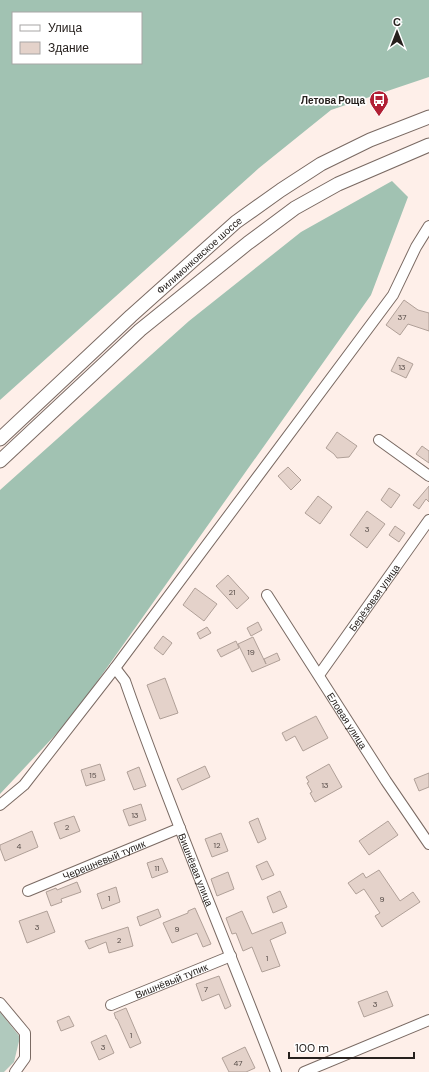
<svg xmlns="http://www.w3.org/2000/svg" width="429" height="1072" font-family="'DM Sans',sans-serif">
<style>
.green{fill:#b0c9bd}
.forest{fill:#a1c2b2;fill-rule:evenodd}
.building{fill:#e4d2ca;stroke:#b0a098}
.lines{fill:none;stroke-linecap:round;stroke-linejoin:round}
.minor-casing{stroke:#7a6a63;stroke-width:12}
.major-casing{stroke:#7a6a63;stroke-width:15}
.minor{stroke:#fff;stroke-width:10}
.major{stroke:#fff;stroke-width:13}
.labels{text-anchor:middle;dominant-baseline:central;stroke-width:3.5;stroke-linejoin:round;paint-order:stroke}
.number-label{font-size:8px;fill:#564c48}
.poi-label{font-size:10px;font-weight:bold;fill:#26201d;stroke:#fff;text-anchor:end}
.street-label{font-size:10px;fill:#26201d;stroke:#fff}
</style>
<rect width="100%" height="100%" fill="#feefe9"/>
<!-- green -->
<path class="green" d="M0,1012l20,25 -6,25 -10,10h-4z"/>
<!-- forest -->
<path class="forest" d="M0,0h429v77l-98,33 -72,58 -259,232zM13,13h128v50h-128z
M392,181l16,16 -37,98 -299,422 -72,77v-304l189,-169 112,-89z"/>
<!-- building -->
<path class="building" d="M404,300l14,10 11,3v18l-21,-7 -8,11 -14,-10z
M398,357l15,7 -7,14 -15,-7z
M337,432l20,14 -8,11 -12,1 -3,-4 -8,-6z
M422,446l7,5v12l-13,-9z
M288,467l13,13 -10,10 -13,-14z
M429,486v16l-3,-3 -7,10 -6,-4z
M389,488l11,7 -9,13 -10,-8z
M318,496l14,11 -12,17 -15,-11z
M367,511l18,13 -18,24 -17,-13z
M395,526l10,7 -6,9 -10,-7z
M228,575l21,23 -12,11 -21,-23z
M195,588l22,16 -13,17 -21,-16z
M258,622l4,8 -11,6 -4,-8z
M207,627l4,6 -11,6 -3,-6z
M163,636l9,7 -9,12 -9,-7z
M253,637l13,27 -2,-5 13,-6 3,7 -28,12 -14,-28z
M236,641l3,7 -18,9 -4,-7z
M165,678l13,35 -18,6 -13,-34z
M316,716l12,22 -25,13 -8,-15 -9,5 -4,-8z
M100,764l5,16 -19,6 -5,-16z
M329,764l13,23 -27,15 -5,-9 2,-1 -5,-9 2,-1 -3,-5z
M205,766l5,11 -28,13 -5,-11z
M139,767l7,19 -12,4 -7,-18z
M429,773v14l-10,4 -5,-12z
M141,804l5,16 -17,6 -6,-16z
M74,816l6,15 -20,8 -6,-16z
M258,818l8,21 -8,4 -9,-21z
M388,821l10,14 -29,20 -10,-14z
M32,831l6,16 -33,14 -5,-13v-3z
M221,833l7,18 -16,6 -7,-18z
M162,858l6,14 -16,6 -5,-15z
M267,861l7,14 -12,5 -6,-14z
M379,870l21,31 13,-9 7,10 -38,25 -7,-11 5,-3 -16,-24 -8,5 -8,-11 15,-10 3,5z
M228,872l6,17 -17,7 -6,-17z
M77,882l4,10 -20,7 1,3 -11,4 -5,-14 10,-4 1,2z
M116,887l4,15 -18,7 -5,-15z
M280,891l7,16 -14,6 -6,-16z
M195,908l16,36 -8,3 -6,-14 -25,10 -9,-20 25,-10v-2z
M158,909l3,8 -21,9 -3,-9z
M47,911l8,21 -28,11 -8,-22z
M242,911l10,23 30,-12 4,11 -16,7 10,26 -18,6 -10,-25 -9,4 -7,-18 -4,1 -6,-16z
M128,927l5,19 -24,7 -3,-11 -17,7 -4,-8z
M219,976l12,30 -6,3 -6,-15 -17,7 -6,-17z
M387,991l6,15 -29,11 -6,-15z
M126,1008l15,35 -11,5 -13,-29h-1l-2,-6z
M69,1016l5,10 -13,5 -4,-10z
M106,1035l8,18 -15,7 -8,-18z
M245,1047l10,21 -9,4h-17l-7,-14z"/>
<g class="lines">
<defs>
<g id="minor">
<path d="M379,440l50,36"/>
<path id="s1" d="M267,595l119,186 43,63"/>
<path id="s2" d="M115,668l10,13c46,132 101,261 151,391"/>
<path id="s3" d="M319,675l110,-155"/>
<path d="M0,805l24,-20 91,-117 278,-373 23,-48 13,-21"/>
<path id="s4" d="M28,891l152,-63"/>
<path d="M0,1003l25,30v25l-10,14"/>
<path id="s5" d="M111,1005l120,-49"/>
<path d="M304,1072l125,-52"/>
</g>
<g id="major">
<path id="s6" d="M0,439l131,-123 105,-94 45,-32 40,-26 49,-24 59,-23"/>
<path d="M0,461l140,-131 108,-87 47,-35 43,-24 91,-39"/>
</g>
</defs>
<!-- minor casing -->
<use href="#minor" class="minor-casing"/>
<!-- major casing -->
<use href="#major" class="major-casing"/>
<!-- minor -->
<use href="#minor" class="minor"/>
<!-- major -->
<use href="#major" class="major"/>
</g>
<!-- icons -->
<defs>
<symbol id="bus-pin" viewBox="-11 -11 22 30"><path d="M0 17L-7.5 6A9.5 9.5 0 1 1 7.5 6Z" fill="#b11f34" stroke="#fff"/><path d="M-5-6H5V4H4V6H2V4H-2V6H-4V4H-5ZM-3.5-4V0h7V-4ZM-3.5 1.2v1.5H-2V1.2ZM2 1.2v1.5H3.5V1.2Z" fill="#fff"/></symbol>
</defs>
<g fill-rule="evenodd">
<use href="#bus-pin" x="368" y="89" width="22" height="30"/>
</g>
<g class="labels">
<!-- number labels -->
<g class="number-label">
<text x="402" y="317">37</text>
<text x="402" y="367">13</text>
<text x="367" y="529">3</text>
<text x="232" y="592">21</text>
<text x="251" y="652">19</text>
<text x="93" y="775">15</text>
<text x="325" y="785">13</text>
<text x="135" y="815">13</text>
<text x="67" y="827">2</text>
<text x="217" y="845">12</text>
<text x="19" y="846">4</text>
<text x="157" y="868">11</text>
<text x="109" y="898">1</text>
<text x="382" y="899">9</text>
<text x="37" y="927">3</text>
<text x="177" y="929">9</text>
<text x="119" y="940">2</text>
<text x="267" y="958">1</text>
<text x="206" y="989">7</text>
<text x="375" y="1004">3</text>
<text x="131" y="1035">1</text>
<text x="103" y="1047">3</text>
<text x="238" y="1063">47</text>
</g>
<!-- poi labels -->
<g class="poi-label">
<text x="365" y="100">Летова Роща</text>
</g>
<!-- street labels -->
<g class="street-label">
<text stroke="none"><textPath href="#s6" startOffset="271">Филимонковское шоссе</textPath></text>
<text stroke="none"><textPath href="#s3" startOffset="95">Берёзовая улица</textPath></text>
<text stroke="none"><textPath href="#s1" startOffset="149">Еловая улица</textPath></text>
<text stroke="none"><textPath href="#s4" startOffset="82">Черешневый тупик</textPath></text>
<text stroke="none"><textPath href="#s2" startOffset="218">Вишнёвая улица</textPath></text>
<text stroke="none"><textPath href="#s5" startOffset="65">Вишнёвый тупик</textPath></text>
</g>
</g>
<!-- legend -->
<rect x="12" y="12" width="130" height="52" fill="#ffffff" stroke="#a8a6a5"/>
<rect x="20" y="25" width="20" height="6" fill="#ffffff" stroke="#a8a6a5"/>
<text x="48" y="32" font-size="12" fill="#26201d">Улица</text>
<rect x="20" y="42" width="20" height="12" fill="#e4d2ca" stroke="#a8a6a5"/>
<text x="48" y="52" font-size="12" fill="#26201d">Здание</text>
<!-- north arrow -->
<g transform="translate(397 32)" stroke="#ffffff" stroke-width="3" paint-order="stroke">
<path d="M0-3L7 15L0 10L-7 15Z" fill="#26201d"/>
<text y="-6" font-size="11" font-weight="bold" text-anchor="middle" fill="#26201d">С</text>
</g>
<!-- scale -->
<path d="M289 1052v6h125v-6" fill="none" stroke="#26201d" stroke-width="2"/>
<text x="295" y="1052" font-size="12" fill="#26201d" stroke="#ffffff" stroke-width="3" paint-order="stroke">100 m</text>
</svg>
